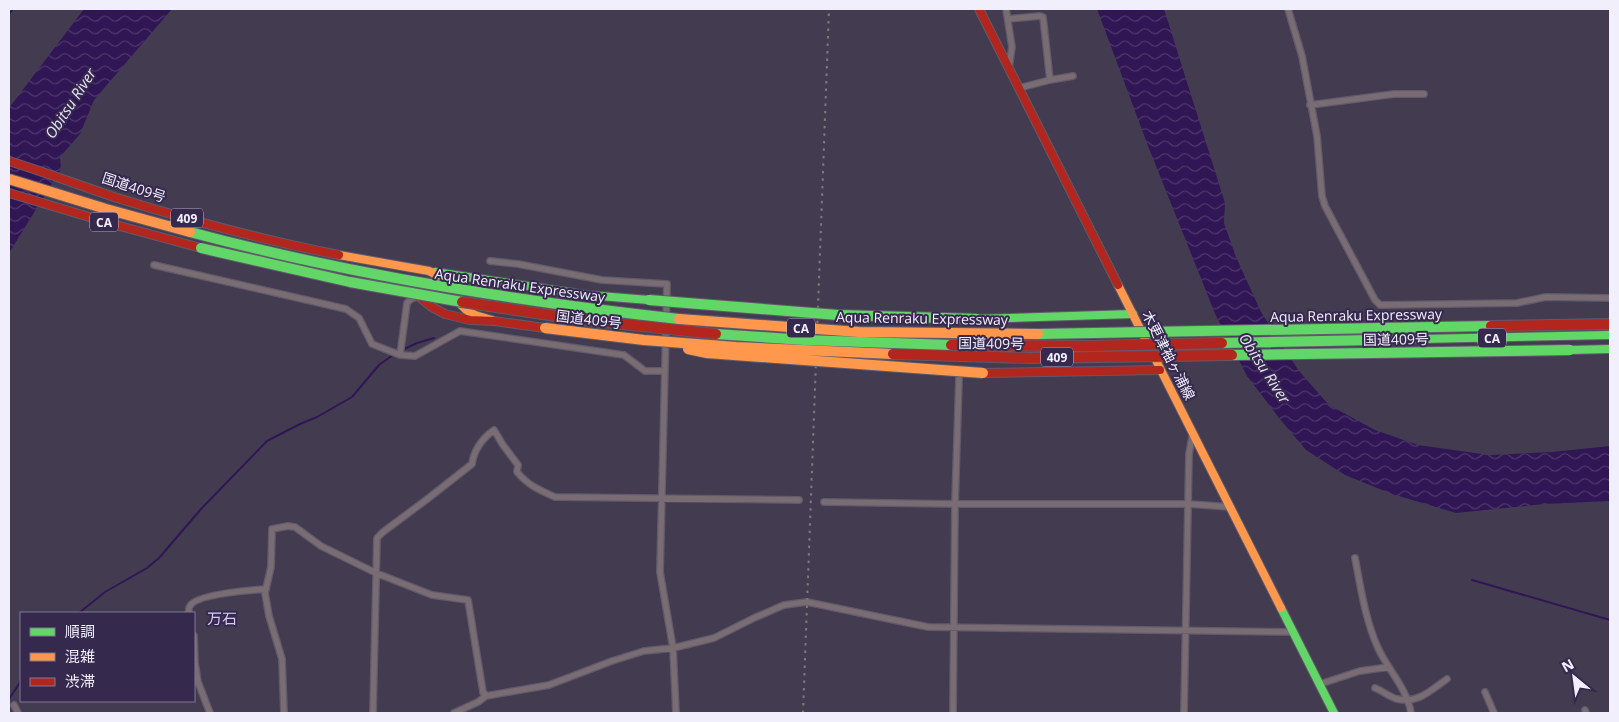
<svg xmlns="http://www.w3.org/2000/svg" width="1619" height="722" font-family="'Open Sans','Noto Sans JP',sans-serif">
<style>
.water{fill:url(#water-waves)}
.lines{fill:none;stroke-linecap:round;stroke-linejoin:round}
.stream{stroke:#301654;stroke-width:2}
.street-casing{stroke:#605a6b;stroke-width:8}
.fast-casing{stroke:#605a6b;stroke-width:10}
.slow-casing{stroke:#605a6b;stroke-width:10}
.jam-casing{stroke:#605a6b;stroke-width:10}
.street{stroke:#796c73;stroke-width:5.5}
.fast{stroke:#63d668;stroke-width:8}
.slow{stroke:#ff974d;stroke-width:8}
.jam{stroke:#b3261e;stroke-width:8}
.rail{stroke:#7f7881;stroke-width:2;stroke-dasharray:2.5 5;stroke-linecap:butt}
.fast-bridge-casing{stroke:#605a6b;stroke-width:12;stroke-linecap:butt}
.slow-bridge-casing{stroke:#605a6b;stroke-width:12;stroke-linecap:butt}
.jam-bridge-casing{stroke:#605a6b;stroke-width:12;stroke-linecap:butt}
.fast-bridge{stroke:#63d668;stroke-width:10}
.slow-bridge{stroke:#ff974d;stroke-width:10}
.jam-bridge{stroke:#b3261e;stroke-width:10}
.labels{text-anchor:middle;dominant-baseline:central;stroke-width:4;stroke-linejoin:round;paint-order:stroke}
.shield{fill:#36294e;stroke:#bab4c8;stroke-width:1}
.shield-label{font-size:12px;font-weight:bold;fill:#f2effd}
.street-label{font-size:14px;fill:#f2effd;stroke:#36294e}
.water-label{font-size:15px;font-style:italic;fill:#e6e1f5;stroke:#36294e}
.neighbourhood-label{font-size:15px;fill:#d6c9f8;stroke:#36294e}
</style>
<defs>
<pattern id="water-waves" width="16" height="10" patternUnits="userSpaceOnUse" patternTransform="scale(1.25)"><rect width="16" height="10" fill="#301654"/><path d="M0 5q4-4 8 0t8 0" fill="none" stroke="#4e386e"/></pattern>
</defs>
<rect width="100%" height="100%" fill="#433c51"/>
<!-- water -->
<path class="water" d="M84,9h88l-78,91 -14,34 -20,23 1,12 -52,84v-145z
M1097,9h67l61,194 -1,20 12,34 25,55 38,59 30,34 46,25 43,15 71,10 63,-3 58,-6v55l-65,3 -89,9 -64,-19 -47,-19 -39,-25 -27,-32 -32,-42 -31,-60 -68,-170z"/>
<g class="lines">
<!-- stream -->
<path class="stream" d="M9,14l4,-5
M402,350l15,-7 17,-5
M1472,580l138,40
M79,613l26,-21 42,-24 12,-10 42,-49 66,-68 33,-17 17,-7 35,-20 27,-32 14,-10
M9,699l12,-18"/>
<defs>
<path id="street" d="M1006,9l6,38 -3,21
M1288,9l14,47 15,80 5,60 3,10 50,94 5,5 137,-2 29,-6 64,1
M1008,19l32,-3 3,1 7,63 23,-4
M1019,88l31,-8
M1310,105l84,-11h30
M490,261l28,3 84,16 65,4 -7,288 13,76 3,65
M154,265l192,44 13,9 13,26 28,11 15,1 45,-25 164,24 21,16h20
M400,355l7,-52 4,-4 8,-3
M824,502l131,2h234l42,3
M1355,558c6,31 10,61 23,90 10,22 29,40 33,65
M189,613c0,-2 -1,-5 1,-7 6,-12 63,-16 76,-17
M194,636l1,27 3,19 12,31
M1320,684l40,-13 29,-4
M1375,688c8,3 14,9 22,11 21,5 34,-9 50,-20
M1485,692l9,21
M14,705l4,8
M1585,710l1,3
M284,713l-2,-54 -13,-43 -4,-23 6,-26 1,-38 16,-3 7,1 26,19 55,27 56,22 36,5 15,92 3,4
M373,713l4,-175 6,-6 43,-32 46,-36c2,-14 11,-26 22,-34l9,15 15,20 -1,7c12,14 22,18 38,25l244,3
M454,713l24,-11 8,-6 63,-11 63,-24 32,-10 29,-3 41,-10 40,-20 30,-13 23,-3 121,25 366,5
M953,713l2,-209 4,-126
M1184,713l5,-259 4,-22"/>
<path id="fast" d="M435,272l152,23 62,5
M977,319l156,-5
M1374,340l236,-5
M1570,350l40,-1
M1281,608l53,105"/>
<path id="slow" d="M339,255l90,16c24,11 25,33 42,42 7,4 16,5 23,8
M1118,285l163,323"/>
<path id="jam" d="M979,9l139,276
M9,161c35,11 70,24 105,36 74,23 149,43 225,58
M9,193l107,32 85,23
M394,277l38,30 13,7 25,6 24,1 51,7
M983,373l177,-3"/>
</defs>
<!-- street casing -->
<use href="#street" class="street-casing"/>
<!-- fast casing -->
<use href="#fast" class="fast-casing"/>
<!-- slow casing -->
<use href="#slow" class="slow-casing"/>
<!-- jam casing -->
<use href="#jam" class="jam-casing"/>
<!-- street -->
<use href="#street" class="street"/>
<!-- fast -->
<use href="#fast" class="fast"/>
<!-- slow -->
<use href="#slow" class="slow"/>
<!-- jam -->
<use href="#jam" class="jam"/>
<!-- rail -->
<path class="rail" d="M803,713l26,-704"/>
<defs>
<path id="fast-bridge" d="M190,232c160,43 325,69 489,87
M201,248l149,34 112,20
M649,300l189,15 139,4
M716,334l88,6 147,5
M1038,334l453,-8
M1222,343l152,-3
M1232,355l338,-5"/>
<path id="slow-bridge" d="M9,179l97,30 84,23
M679,319l180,13 179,2
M545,328l99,12 92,7 157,7
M688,349l19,4 276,20"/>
<path id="jam-bridge" d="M462,302l114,17 140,15
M1491,326l119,-2
M951,345l138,1 133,-3
M893,354l137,4 202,-3"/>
</defs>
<!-- fast-bridge casing -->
<use href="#fast-bridge" class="fast-bridge-casing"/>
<!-- slow-bridge casing -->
<use href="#slow-bridge" class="slow-bridge-casing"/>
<!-- jam-bridge casing -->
<use href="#jam-bridge" class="jam-bridge-casing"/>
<!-- fast-bridge -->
<use href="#fast-bridge" class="fast-bridge"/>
<!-- slow-bridge -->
<use href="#slow-bridge" class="slow-bridge"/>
<!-- jam-bridge -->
<use href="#jam-bridge" class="jam-bridge"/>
</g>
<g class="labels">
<!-- shield labels -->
<g class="shield">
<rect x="171" y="208.5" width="32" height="19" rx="4"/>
<rect x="90" y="212.5" width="28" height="19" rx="4"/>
<rect x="787" y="318.5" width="28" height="19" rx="4"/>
<rect x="1478" y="328.5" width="28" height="19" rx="4"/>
<rect x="1041" y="347.5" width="32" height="19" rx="4"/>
</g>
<g class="shield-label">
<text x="187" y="218">409</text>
<text x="104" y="222">CA</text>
<text x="801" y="328">CA</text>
<text x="1492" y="338">CA</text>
<text x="1057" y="357">409</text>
</g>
<!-- street labels -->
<g class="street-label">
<text transform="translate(134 187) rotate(18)">国道409号</text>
<text transform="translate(520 285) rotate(8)">Aqua Renraku Expressway</text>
<text transform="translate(1356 315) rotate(-1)">Aqua Renraku Expressway</text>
<text transform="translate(922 318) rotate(1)">Aqua Renraku Expressway</text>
<text transform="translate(589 319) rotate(7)">国道409号</text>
<text transform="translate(1396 339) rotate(-1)">国道409号</text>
<text transform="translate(991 343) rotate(1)">国道409号</text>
<text transform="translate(1169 355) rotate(63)">木更津袖ヶ浦線</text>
</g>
<!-- water labels -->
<g class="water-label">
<text transform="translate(70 103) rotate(-57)">Obitsu River</text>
<text transform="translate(1265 368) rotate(57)">Obitsu River</text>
</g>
<!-- neighbourhood labels -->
<g class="neighbourhood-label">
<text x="222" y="618">万石</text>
</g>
</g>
<!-- border -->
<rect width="1619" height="722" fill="none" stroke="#f2effd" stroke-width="20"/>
<!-- legend -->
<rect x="20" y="612" width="175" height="90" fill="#36294e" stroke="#817894"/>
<rect x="30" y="628" width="25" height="8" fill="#63d668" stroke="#817894"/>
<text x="65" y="637" font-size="15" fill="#f2effd">順調</text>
<rect x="30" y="653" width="25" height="8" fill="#ff974d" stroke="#817894"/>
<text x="65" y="662" font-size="15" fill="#f2effd">混雑</text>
<rect x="30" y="678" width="25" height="8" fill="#b3261e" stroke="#817894"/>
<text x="65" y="687" font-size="15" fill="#f2effd">渋滞</text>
<!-- north arrow -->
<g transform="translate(1574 677) rotate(331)" stroke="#36294e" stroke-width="4" paint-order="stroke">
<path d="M0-4L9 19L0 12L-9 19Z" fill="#f2effd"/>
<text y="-8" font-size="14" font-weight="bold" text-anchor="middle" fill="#f2effd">N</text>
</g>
</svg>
